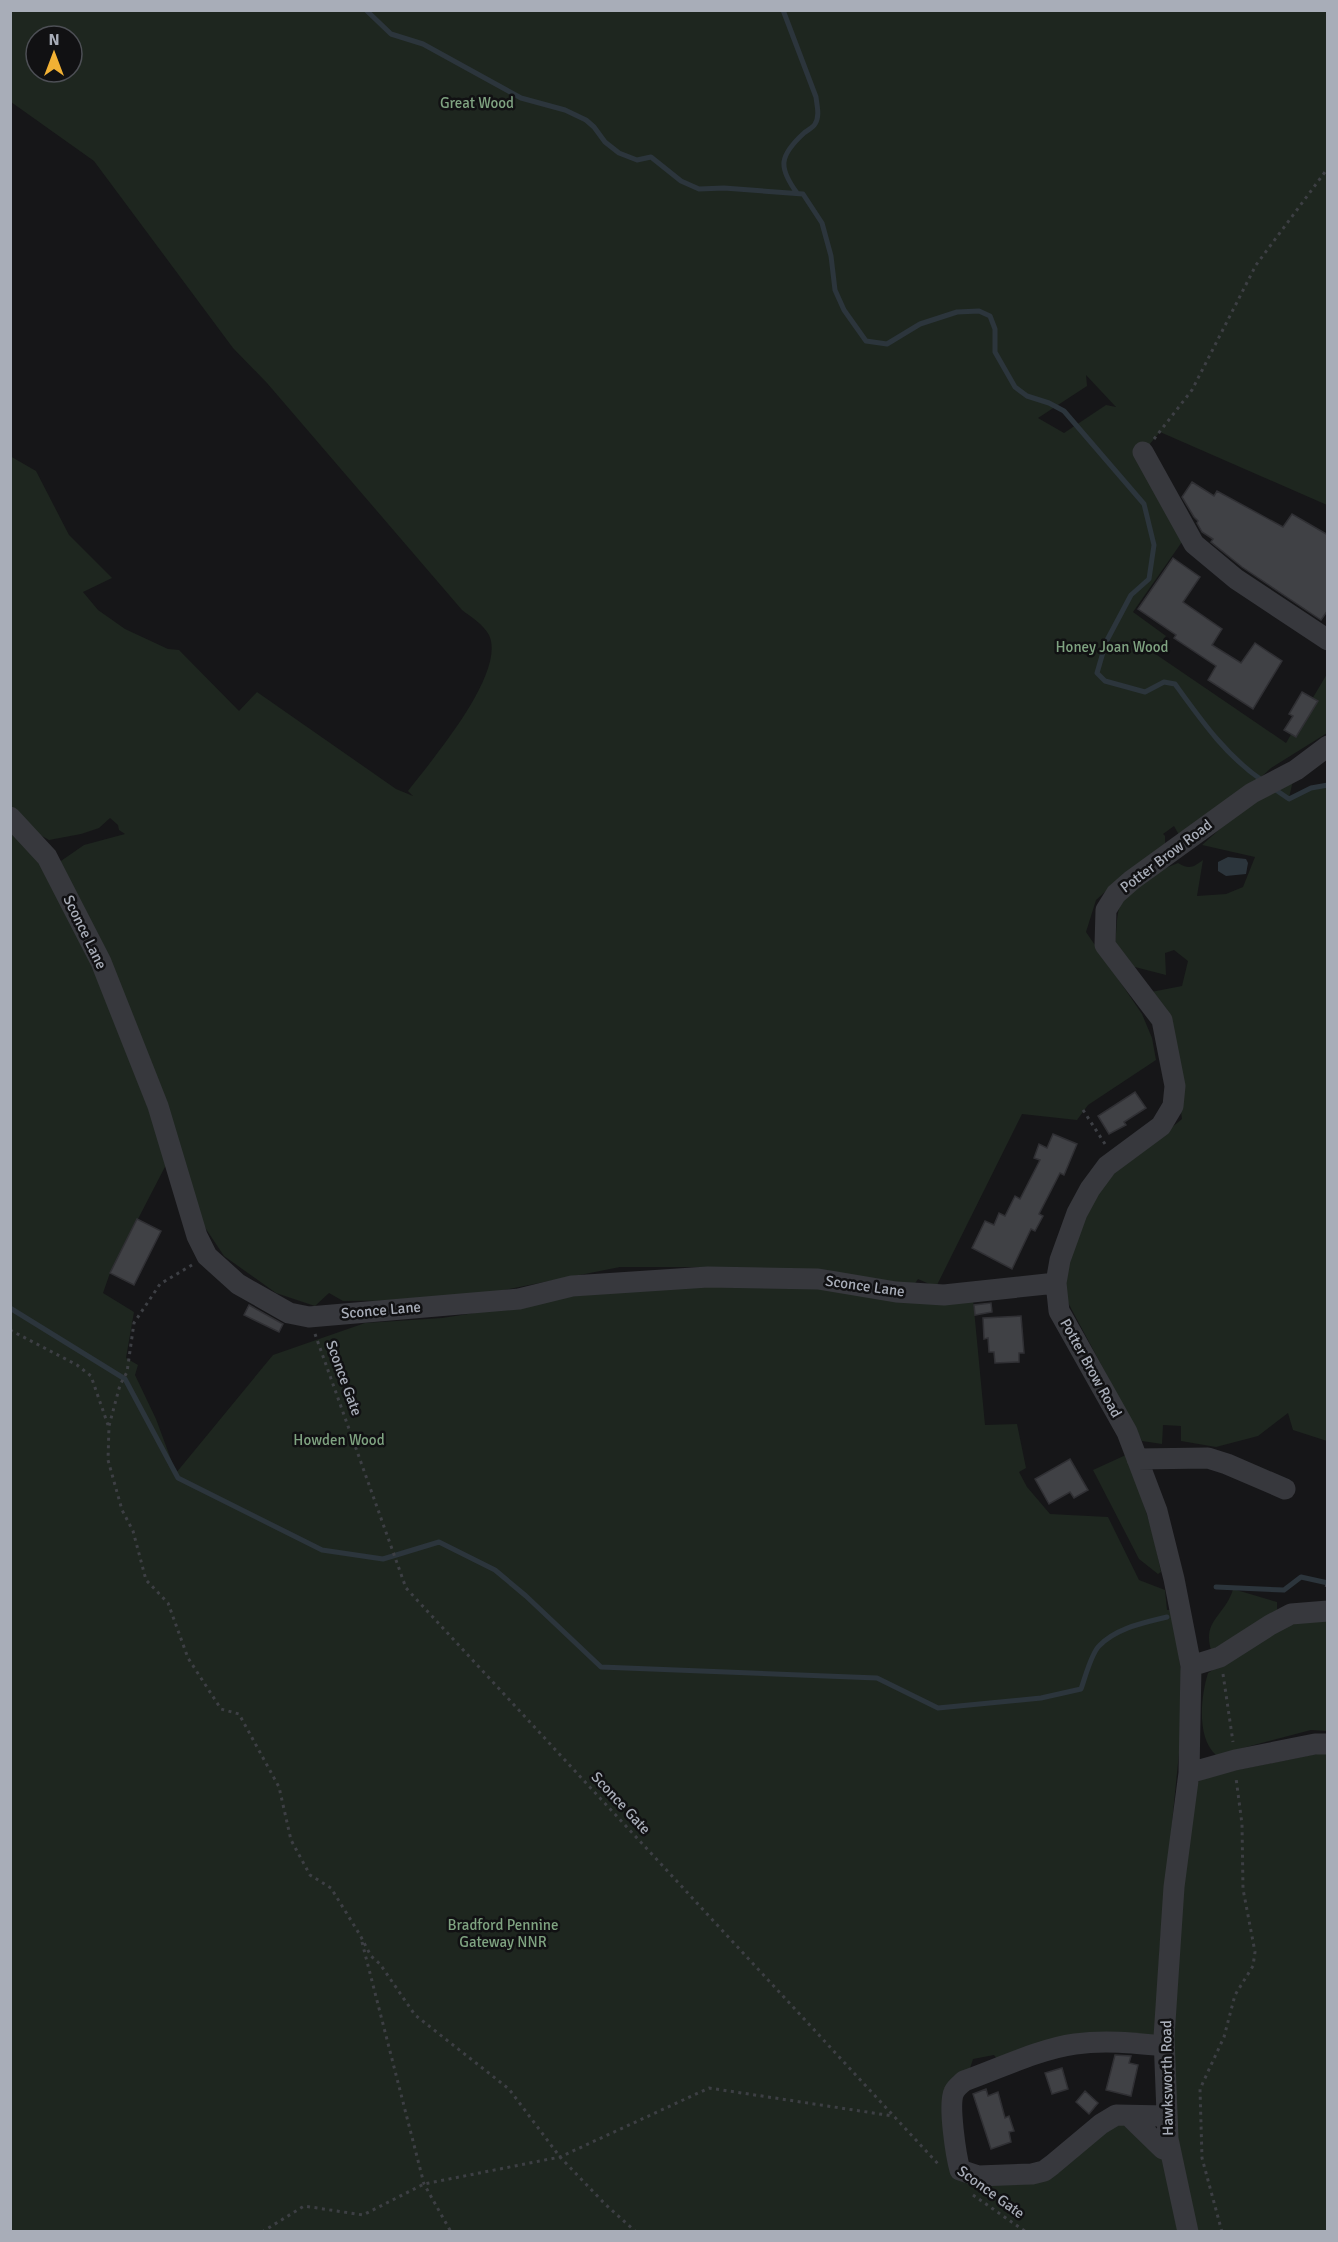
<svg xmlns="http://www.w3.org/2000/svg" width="1338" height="2242" font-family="Signika,sans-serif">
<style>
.green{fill:#1e261f;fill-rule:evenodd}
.water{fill:#2c353c}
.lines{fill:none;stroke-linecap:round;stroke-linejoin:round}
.stream{stroke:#2c353c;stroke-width:5}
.building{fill:#404145;stroke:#303034;stroke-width:1.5}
.path{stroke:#3d3f44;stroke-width:3;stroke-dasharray:3 4.5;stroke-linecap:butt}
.minor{stroke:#37383d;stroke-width:21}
.labels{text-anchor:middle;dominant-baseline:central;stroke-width:5;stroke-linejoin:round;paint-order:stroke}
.park-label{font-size:15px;fill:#7fa381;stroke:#111113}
.street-label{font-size:15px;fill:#a8adb8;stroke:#111113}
</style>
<rect width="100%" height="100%" fill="#161618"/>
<!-- green -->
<path class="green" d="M11,11h1316v494l-167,-73 -17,20 41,87 -51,73 33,24 -12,17 132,90 41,-69v59l-56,35 -23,21 -69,46 -5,-9 -11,8 2,2v8l-33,24 -36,32 -10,32 56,82 10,24 4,22 -68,45 -11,15 -55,-6 -86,173 -18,-8 -6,9 -191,-21h-101l-166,33 -111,1 -14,-8 -14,13 -39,-13 -52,-37 -24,-36 -142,-357 26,-18 41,-11 -6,-4 -1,-5 -8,-7 -11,10 -18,6 -32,6 -16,-9 -22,-25 -1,-350 26,15 33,64 43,43 -29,14 15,18 27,19 43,20 11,1 60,61 18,-19 139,97 17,7 -5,-5c22,-29 99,-118 81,-156 -6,-11 -18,-18 -27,-25l-195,-227 -34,-35 -139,-187 -83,-59zM36,36h36v36h-36zM1086,375l30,32 -10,-2 -42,28 -26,-15 49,-32z
M1294,776l-5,22 22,-10 16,-3v656l-34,-11 -5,-17 -30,23 -42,11 -35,-6v-15l-18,-1 -1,19 -20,-3 -77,-144c2,-45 20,-98 55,-129 20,-17 42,-32 62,-49l-8,-59 -23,-68 31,-6 6,-25 -14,-11 -9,3 1,22 -35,-9 -16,-24c2,-11 1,-23 4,-33 8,-26 37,-37 59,-46 11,7 16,4 25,-3l-6,36 29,-2 17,-7 12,-30 -53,-12 58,-52z
M10,826l28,29 48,88 82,218 -58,112 -7,20 31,19 -8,46 12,7 -3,10 21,44 20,54 97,-118 92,-32 77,-5 72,-11 68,-16 223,-7 168,15 12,126 32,-1 9,44 -7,4 8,15 23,27 58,3 31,63 26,10 2,20h5l9,61 -1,72 -20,200 -5,96 -155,24 -6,-8 -21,4 -4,12 -15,12 2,87 76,10 86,-59 43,34 20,76h-1170z
M1128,1454l25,80 8,38 -3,2 -19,-15 -46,-89z
M1233,1589l44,13v8l-28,20 -38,20c-9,-30 15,-35 22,-61z
M1327,1617v114l-16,-1 -95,25c-20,-18 -15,-59 -8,-82l73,-48z
M1327,1752v479l-135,1 -17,-81 -3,-159 23,-205 7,-10z"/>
<!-- water -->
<path class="water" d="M1228,857l18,2 2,4 -2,11 -20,2 -8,-5v-9z"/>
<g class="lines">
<!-- stream -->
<path class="stream" d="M366,10l25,24 32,10 98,54 44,12 21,10 8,7 11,15 14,11 18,7 14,-3 30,24 18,8 25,-1 79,6 19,29 9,33 4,34 9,20 22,31 21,3 33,-20 37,-12 22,-1 11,5 5,13v23l20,35 12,9 22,7 15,8 80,93 10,41 -5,34 -18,16 -25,47 -9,31 8,8 40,11 19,-10 11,2c26,36 51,72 88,97
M783,10l33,87c1,9 4,19 -1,27 -2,4 -8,6 -11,9 -25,23 -26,34 -7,60
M1273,788l16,11 22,-11 17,-3
M10,1308l115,71 53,99 144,72 61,9 56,-17 56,28 31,26 75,71 276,11 61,30 103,-10 40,-9c4,-11 10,-35 18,-43 17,-18 44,-23 68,-29
M1216,1587l68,3 17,-13 27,6"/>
</g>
<!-- building -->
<path class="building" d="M1192,482l22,14 3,-5 66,36 9,-13 36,21v75l-7,10 -79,-53 -31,-25 2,-3 -11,-7 -5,-9 1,-2 -4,-4 -12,-20z
M1173,558l27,19 -17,25 39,27 -10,16 29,18 14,-20 27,18 -29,48 -45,-29 8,-14 -42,-28 2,-3 -38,-26z
M1302,692l16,9 -22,36 -12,-7 9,-14 -4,-2z
M1135,1092l11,16 -22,14 2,3 -17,9 -11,-18z
M1053,1134l24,10 -13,31 -4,-2 -21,41 4,2 -8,15 -4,-2 -19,40 -40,-21 13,-27 9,4 5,-12 6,3 10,-20 5,3 20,-39 -6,-2 5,-14 8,4z
M137,1219l24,12 -27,54 -24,-12z
M991,1303l1,9 -17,3 -1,-10z
M249,1305l34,19 -4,8 -35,-17z
M1021,1316l3,37h-5v9l-24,1 -1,-11h-5l-1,-14 -4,1 -1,-21z
M1070,1459l18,31 -14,8 -4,-6 -21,12 -14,-25z
M1115,2055l16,1 -2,7 9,2 -7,31 -25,-6z
M1062,2068l6,21 -16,5 -7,-21z
M986,2089l2,7 10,-4 7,26 4,-2 5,15 -5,1 2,10 -20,7 -18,-55z
M1085,2091l13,12 -9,11 -13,-12z"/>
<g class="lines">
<!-- path -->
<path class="path" d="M1154,439l38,-49 64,-125 72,-97
M1083,1110l22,34
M192,1265l-32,19 -26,39 -7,49 -7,13 -11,41 -1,34 14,50 11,21 13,49 22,23 20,55 33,51 18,5 40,73 12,53 19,35 21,13 29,47 11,21 9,8 35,51 94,74 51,68 45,47 31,28
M10,1330l67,35 14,11 17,49
M315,1334l91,254 533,577
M1326,1587l2,-5
M1223,1674l10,68
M362,1942l62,242 27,48
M973,2195l53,37
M262,2232l42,-26 59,9 61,-31 136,-27 149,-69 184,28
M1222,2232l-20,-74 -2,-69 24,-52 11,-42 18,-29 2,-14 -12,-63 -1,-65 -6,-46"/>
<!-- minor -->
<path class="minor" d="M1143,452l51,92 42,35 92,61
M10,817l37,40 54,105 57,144 39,130 10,20 31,28 51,29 20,4 210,-18 53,-13 136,-9 110,2 78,13 48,3 112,-12
M1137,1459l71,-1 19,6 58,25
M1191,1666l29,-9 50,-32 21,-11 37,-3
M1189,1773l46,-13 80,-16h13
M1164,2046c-30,-3 -59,-6 -89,-2 -36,5 -77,25 -111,37 -4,4 -8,6 -10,11 -6,12 2,64 6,78l18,6 54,-2 12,-3 8,-6 49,-41 15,-9 51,1
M1129,2116l34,33 7,2
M1188,2232l-20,-93 -4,-102 10,-150 15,-114 2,-107 -17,-87 -17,-68 -30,-79 -68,-121 -3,-28 4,-23 17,-47 13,-24 17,-23 54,-40 12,-20 2,-20 -13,-66 -57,-75 1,-35 10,-16 16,-14 120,-87 44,-23 32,-24"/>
</g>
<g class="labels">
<!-- park labels -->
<g class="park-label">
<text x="477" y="103">Great Wood</text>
<text x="1112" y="647">Honey Joan Wood</text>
<text x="339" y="1440">Howden Wood</text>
<text x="503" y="1925">Bradford Pennine<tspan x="503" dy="17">Gateway NNR</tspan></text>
</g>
<!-- street labels -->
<g class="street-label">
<text transform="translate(1166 856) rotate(-37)">Potter Brow Road</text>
<text transform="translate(85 932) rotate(64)">Sconce Lane</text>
<text transform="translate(865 1286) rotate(8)">Sconce Lane</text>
<text transform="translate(381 1310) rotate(-5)">Sconce Lane</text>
<text transform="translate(1091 1368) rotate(61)">Potter Brow Road</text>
<text transform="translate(344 1378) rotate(70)">Sconce Gate</text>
<text transform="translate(621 1803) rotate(47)">Sconce Gate</text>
<text transform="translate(1167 2078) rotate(-91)">Hawksworth Road</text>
<text transform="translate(991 2192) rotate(36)">Sconce Gate</text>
</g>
</g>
<!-- border -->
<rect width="1338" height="2242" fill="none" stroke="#a8adb8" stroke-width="24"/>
<!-- north arrow -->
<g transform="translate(54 54)"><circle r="28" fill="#111113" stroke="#4d4f55" stroke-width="1.5"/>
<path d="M0-4.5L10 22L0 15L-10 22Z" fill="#f2b134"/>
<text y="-9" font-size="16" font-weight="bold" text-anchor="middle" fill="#a8adb8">N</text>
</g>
</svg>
